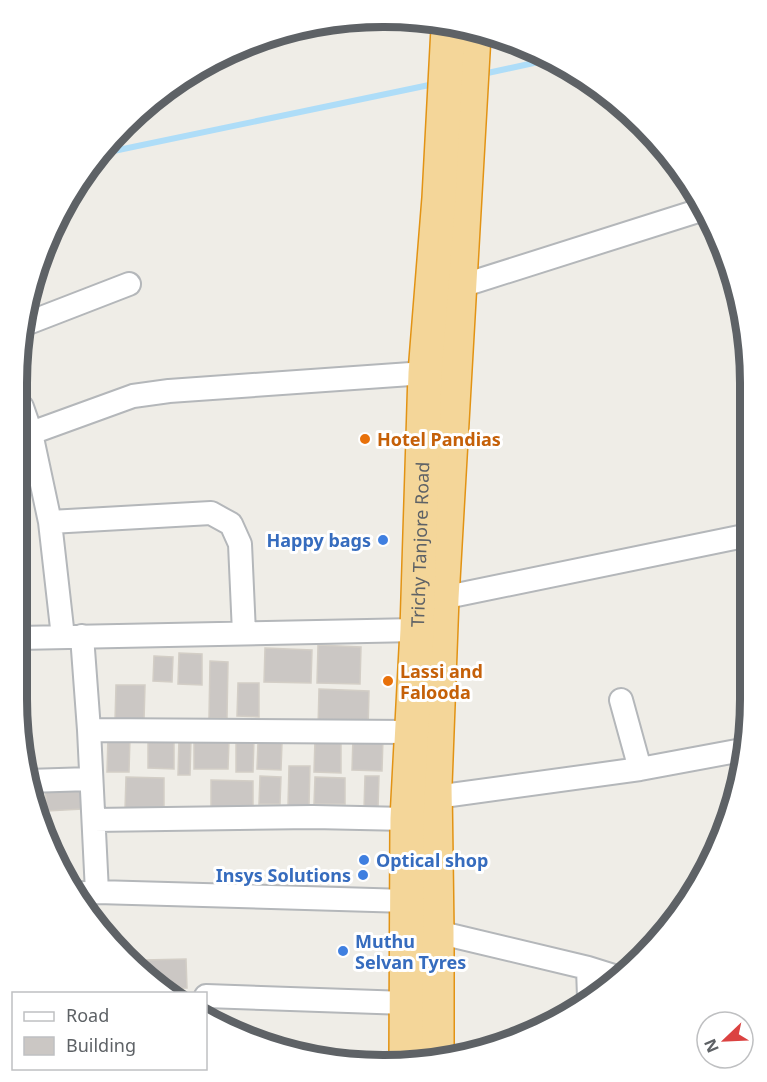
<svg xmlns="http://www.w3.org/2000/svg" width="767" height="1082" font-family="'Noto Sans',sans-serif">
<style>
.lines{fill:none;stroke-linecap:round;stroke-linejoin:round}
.stream{stroke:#aeddf8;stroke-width:6}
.building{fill:#cbc7c4;stroke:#d3cec6;stroke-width:1.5}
.street-casing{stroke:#b4b7ba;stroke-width:26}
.highway-casing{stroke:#e29314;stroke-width:36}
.street{stroke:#fff;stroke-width:22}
.highway{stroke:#f4d699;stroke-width:33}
.food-dot{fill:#e8710a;stroke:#fff;stroke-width:2}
.shop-dot{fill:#3f7fe0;stroke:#fff;stroke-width:2}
.labels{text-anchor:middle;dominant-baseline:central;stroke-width:6;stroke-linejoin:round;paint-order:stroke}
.food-label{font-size:18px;font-weight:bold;fill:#c56008;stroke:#fff;text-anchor:start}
.shop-label{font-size:18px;font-weight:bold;fill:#366cbe;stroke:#fff;text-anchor:end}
.street-label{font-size:18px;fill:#5e6266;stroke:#fff}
.rim{fill:none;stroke:#5e6266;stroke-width:8}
</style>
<rect width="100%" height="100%" fill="#efede7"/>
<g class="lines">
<!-- stream -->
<path class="stream" d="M483,74l69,-15
M104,153l330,-69"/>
</g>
<!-- building -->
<path class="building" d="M318,645l43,2 -1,37 -43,-1z
M265,648l47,2 -1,33 -47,-1z
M179,653l23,1v31l-24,-1z
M154,656l19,1 -1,25 -19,-1z
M210,661l18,1 -1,56h-18z
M238,683h21v34l-22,-1z
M116,685h29l-1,36h-29z
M319,689l50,2 -1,38 -50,-1z
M108,736l22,1 -1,35h-22z
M353,737l30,1 -1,33 -30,-1z
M179,738h12l-1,37h-12z
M148,739l26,1v29l-26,-1z
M194,739l35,1 -1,29h-34z
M236,739h18l-1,33h-17z
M315,739h26v34l-27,-1z
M258,742l24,1 -1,27 -24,-1z
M289,766h21l-1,40h-21z
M260,776l21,1 -1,27h-21z
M365,776h14l-1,33h-14z
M126,777l38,1v33l-39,-1z
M315,777l30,1v26h-31z
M211,780l42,1v29l-42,-1z
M81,784l1,25 -35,2 -2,-25z
M28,785h8l3,30 -10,-21z
M186,959l1,29 -24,1 -19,-13v-16z"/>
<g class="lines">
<defs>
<path id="street" d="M461,286l243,-77
M23,325l106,-41
M22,407l9,26 102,-37 36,-5 256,-18
M21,437l10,-4 19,89
M442,598l307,-63
M82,636l7,94 8,162
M63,637l-13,-115 161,-9 20,11 9,20 4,89
M18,638l399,-8
M621,700l19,69
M89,730l323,2
M27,781l64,-2
M436,797l204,-28 102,-19
M94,820l219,-3 94,2
M75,894l22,-2 310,9
M437,932l151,36 32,10
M588,968l1,29
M206,996l200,7"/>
<g id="highway">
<path d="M437,1061v-129l-2,-147 7,-187 32,-563"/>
<path id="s1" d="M406,1062l1,-243 10,-189 8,-257 14,-175 9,-170"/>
</g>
</defs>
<!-- street casing -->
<use href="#street" class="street-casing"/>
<!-- highway casing -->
<use href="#highway" class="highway-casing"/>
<!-- street -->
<use href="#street" class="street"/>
<!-- highway -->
<use href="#highway" class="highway"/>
</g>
<!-- markers -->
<g class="food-dot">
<circle cx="365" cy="439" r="6"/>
<circle cx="388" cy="681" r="6"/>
</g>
<g class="shop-dot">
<circle cx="383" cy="540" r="6"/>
<circle cx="364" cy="860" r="6"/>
<circle cx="363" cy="875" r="6"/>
<circle cx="343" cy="951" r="6"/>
</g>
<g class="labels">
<!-- food labels -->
<g class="food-label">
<text x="377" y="439">Hotel Pandias</text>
<text x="400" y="671">Lassi and<tspan x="400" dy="21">Falooda</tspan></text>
</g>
<!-- shop labels -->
<g class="shop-label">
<text x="371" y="540">Happy bags</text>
<text x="376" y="860" text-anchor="start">Optical shop</text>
<text x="351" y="875">Insys Solutions</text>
<text x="355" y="941" text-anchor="start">Muthu<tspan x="355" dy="21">Selvan Tyres</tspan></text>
</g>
<!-- street labels -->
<g class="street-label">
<text stroke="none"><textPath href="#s1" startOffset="518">Trichy Tanjore Road</textPath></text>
</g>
</g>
<!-- crop -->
<path d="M0 0H767V1082H0ZM383 27H384A356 356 0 0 1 740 383V699A356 356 0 0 1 384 1055H383A356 356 0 0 1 27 699V383A356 356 0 0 1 383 27Z" fill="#fff" fill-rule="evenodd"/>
<path class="rim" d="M383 27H384A356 356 0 0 1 740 383V699A356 356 0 0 1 384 1055H383A356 356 0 0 1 27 699V383A356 356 0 0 1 383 27Z"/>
<!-- legend -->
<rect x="12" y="992" width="195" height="78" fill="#ffffff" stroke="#bfc0c2" stroke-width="1.5"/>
<rect x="24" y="1012" width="30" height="9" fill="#ffffff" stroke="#bfc0c2" stroke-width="1.5"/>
<text x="66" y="1022" font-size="18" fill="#5e6266">Road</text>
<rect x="24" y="1037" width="30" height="18" fill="#cbc7c4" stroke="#bfc0c2" stroke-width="1.5"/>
<text x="66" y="1052" font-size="18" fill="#5e6266">Building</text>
<!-- north arrow -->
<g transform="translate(725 1040) rotate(247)"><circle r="28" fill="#ffffff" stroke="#bfc0c2" stroke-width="1.5"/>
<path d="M0-4.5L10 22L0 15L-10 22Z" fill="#db4241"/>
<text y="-9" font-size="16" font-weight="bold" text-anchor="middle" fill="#5e6266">N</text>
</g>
</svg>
